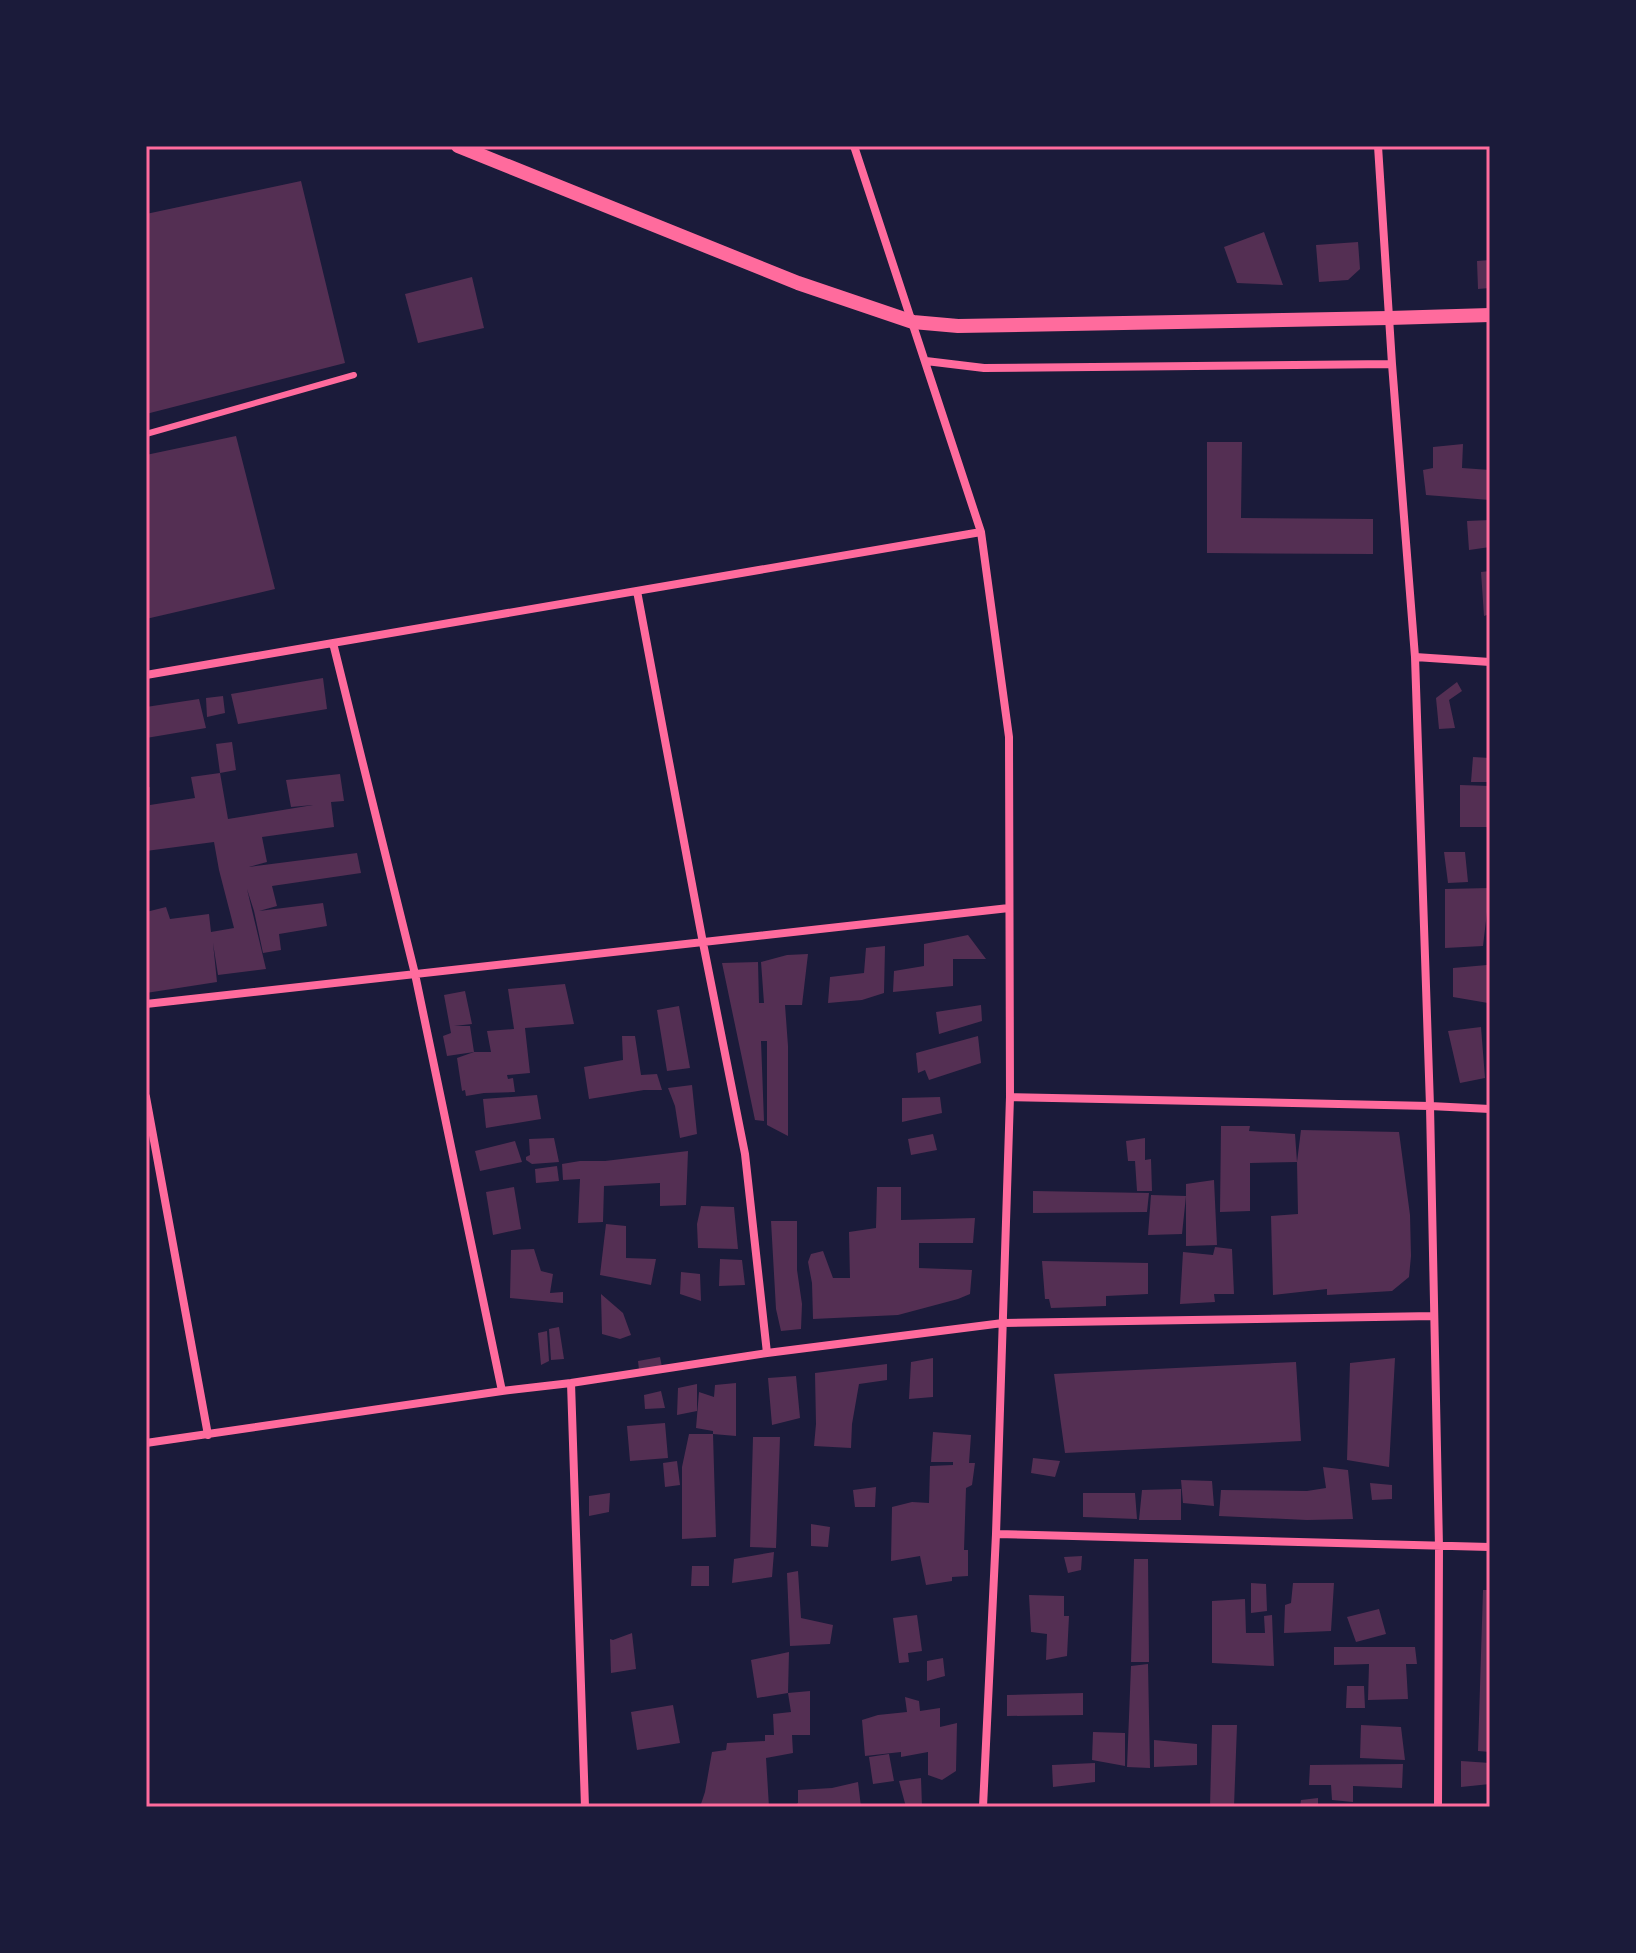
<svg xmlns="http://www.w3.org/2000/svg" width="1636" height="1953" font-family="Manrope,sans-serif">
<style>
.building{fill:#542f53}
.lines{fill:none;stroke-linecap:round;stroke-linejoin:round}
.service{stroke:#ff6b9d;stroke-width:6}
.minor{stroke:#ff6b9d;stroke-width:8}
.tertiary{stroke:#ff6b9d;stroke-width:14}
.neatline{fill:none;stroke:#ff6b9d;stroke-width:3}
</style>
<rect width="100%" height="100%" fill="#1b1b3a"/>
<!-- building -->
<path class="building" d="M301,181l44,182 -199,51v-200z
M1264,232l19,53 -46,-2 -13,-36z
M1358,242l2,27 -12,11 -29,2 -3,-37z
M1490,260v28l-12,1 -1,-28z
M472,277l12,51 -66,15 -13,-49z
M236,436l39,153 -129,30v-164z
M1207,442h35l-1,76 132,1v35l-166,-1z
M1463,444l-1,24 28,2v30l-64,-5 -3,-25 10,-2v-21z
M1490,520v27l-21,3 -2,-29z
M1490,571v43l-6,2 -3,-44z
M323,678l4,31 -89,15 -7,-30z
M1457,682l5,9 -13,9 6,28 -16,1 -3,-31z
M223,696l2,17 -18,4 -1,-19z
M199,699l7,29 -60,10v-31z
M232,742l4,28 -16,3 -4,-29z
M1473,757l17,1v24h-19z
M220,773l8,46 85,-14 -22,2 -5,-27 54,-6 4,27 -13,1 3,25 -72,10 5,25 -18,5 108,-14 4,20 -89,13 5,20 -18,5 64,-8 4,23 -48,8 2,16 -18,3 -9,-42 -7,-22 19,80 -48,6 -5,-32 4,39 -71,11v-81l20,-5 4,12 39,-5 2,18 23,-4 -15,-58 -5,-28 -68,9v-63l4,-1v18l45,-7 -4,-21z
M1460,785l30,1v41h-30z
M1444,852h21l3,30 -20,1z
M1490,888v24h-3l-4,34 -38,2v-59z
M968,935l18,24h-33v27l-60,6 1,-21 30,-5v-22z
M885,946l-1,47 -22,7 -34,3 2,-26 34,-4 2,-25z
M808,954l-6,51h-17l3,41v90l-21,-11v-84h-6l3,80 -9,-1 -33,-157 36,-1 1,41h5l-3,-41 26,-7z
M1487,965l1,38 -35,-6v-29z
M565,984l9,40 -49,4 5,45 -23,2 1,4 5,-1 2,14 -31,1 -18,3 -1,-6 -3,1 -5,-33 17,-6 -27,4 -4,-20 8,-3 -7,-38 21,-4 7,33 -18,2h16l4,26h17l-4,-21 27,-2 -6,-40z
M981,1005l1,16 -43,13 -3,-22z
M679,1006l11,62 -23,3 -10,-61z
M1481,1027l4,51 -25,5 -12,-52z
M622,1036h13l6,39 16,-1 5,16h-18l-55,9 -5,-32 39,-7z
M978,1036l3,27 -52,17 -4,-10 -7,3 -2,-20z
M692,1085l5,49 -17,4 -5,-32 -7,-18z
M537,1095l4,24 -55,9 -3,-29z
M940,1097l2,16 -40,9v-24z
M1221,1126h29l-1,5 46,3 2,28 -47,1v48l-30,1z
M1301,1130l98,2 11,83 1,41 -2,21 -17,14 -65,4v-6l-54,6 -2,-79 27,-2 -1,-52z
M933,1134l4,16 -26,5 -3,-16z
M554,1138l5,24 -27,2 -6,-4v-3l4,-2 -1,-16z
M1145,1138v22l6,-1 1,32h-15l-2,-30h-7l-2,-20z
M515,1141l7,21 -42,9 -5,-20z
M688,1151l-2,54 -26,1v-23l-56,3 -1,36 -25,1 2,-44 -17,1 -1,-16 18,-3h25z
M557,1166l2,15 -23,2 -1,-14z
M1214,1180l3,65 -31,1v-50l-4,38 -34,1 3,-40 35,1v-12z
M514,1187l7,42 -28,6 -7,-43z
M877,1187h24v33l74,-2 -2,25h-54v25l53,2 -2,24 -12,5 -60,16 -85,4 -1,-36 -4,-21 3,-8 12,-3 10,27h17l-1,-46 27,-4z
M1033,1191l116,2 -2,19 -114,1z
M701,1206l33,1 4,42 -40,-1 -1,-24z
M771,1221h26v49l5,34 -1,25 -20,2 -5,-22z
M606,1224l20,2v32l30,1 -5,26 -51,-10z
M1215,1247l17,2 2,45h-20l1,8 -35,2 3,-52 30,3z
M534,1249l7,22 12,3 -3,19 13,-1v11l-53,-5 1,-48z
M720,1259l22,1 3,25 -26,1z
M1042,1261l106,2v31l-42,2v10l-55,2 -2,-9h-4z
M681,1272l19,2 1,27 -21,-7z
M601,1294l22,19 8,22 -11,4 -18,-5z
M559,1327l5,32 -13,1 -2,-31z
M547,1331l2,30 -8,4 -3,-32z
M660,1357l2,10 -23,3 -1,-9z
M933,1358v39l-24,2 2,-37z
M1395,1358l-6,109 -42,-7 3,-97z
M1296,1362l5,79 -236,12 -11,-79z
M887,1364v16l-28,4 -7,40 -1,24 -37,-2 2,-22 -1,-51z
M796,1376l4,42 -28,7 -4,-47z
M736,1383v53l-23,-2v-3l-17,-3 3,-36 15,5 1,-12z
M697,1384v27l-20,4 1,-27z
M661,1391l4,17 -20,1 -1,-14z
M665,1423l3,35 -38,3 -3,-35z
M933,1432l38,3 -2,28h6l-3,22 -6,3 -2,62h4v26l-16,1v4l-26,4 -6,-29 -29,5 1,-54 20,-5 17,1 1,-37 23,-1v-3h-22z
M689,1434h24l3,103 -34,2v-72z
M753,1437h27l-4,111 -26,-1z
M1033,1458l27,3 -5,16 -24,-4z
M677,1461l3,24 -15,2 -2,-24z
M1323,1467l25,3 5,49 -46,1 -88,-4 2,-26 86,1 19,-3z
M1181,1480l31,1 2,25 -31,-3z
M1370,1483l22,2v14l-20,1z
M876,1487l-1,20h-20l-2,-17z
M1181,1489v31h-42l3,-30z
M610,1493l-1,19 -20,4v-20z
M1083,1493h52l2,26 -54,-2z
M811,1524l19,3 -2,20 -17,-1z
M774,1552l-2,25 -40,6 2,-24z
M1082,1556l-1,14 -13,3 -4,-16z
M1134,1559h14l1,103h-18z
M692,1566h17v20h-18z
M798,1571l3,47 32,7 -3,19 -40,2 -3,-73z
M1251,1583l15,1 1,27 -16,2z
M1293,1583h41l-3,48 -47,2 1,-28 6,-2z
M1483,1590h7v162l-12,-1z
M1029,1595l35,1v20h5l-2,40 -21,4 1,-26 -16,-2z
M1245,1599l1,34h19l-1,-17 8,-1 2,51 -62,-3v-62z
M1379,1609l7,25 -30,8 -9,-25z
M917,1615l5,36 -14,2 1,9 -10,1 -6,-45z
M632,1633l4,36 -25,4 -1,-34 3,1z
M1334,1647h81l2,17h-11l2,35 -40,1 1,-36 -35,1z
M789,1652l-1,41 -31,5 -6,-38z
M943,1658l2,18 -18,5v-20z
M1148,1664l2,104 -23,-1 4,-101z
M1347,1686h17l1,22h-19z
M810,1691v44h-18l1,18 -27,5 3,49h-69l5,-15 7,-40 14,-2 1,-7 38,-2v-6h9l-1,-21 18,-2 -3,-19z
M1083,1693v22l-76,1v-21z
M905,1697l14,4 1,10 20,-3v19l17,-4 -1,48 -14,9 -14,-5v-23l-27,5v-5l-36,4 -3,-36 16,-5 29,-3z
M673,1705l7,38 -43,7 -6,-38z
M1212,1725h25l-3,82h-24z
M1361,1725l40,2 4,33 -45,-2z
M1093,1732l32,1v33l-33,-6z
M1154,1740l43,4v21l-43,2z
M889,1754l5,27 -21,3 -4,-27z
M1461,1761l29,2v21l-29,3z
M1095,1763v19l-42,5 -1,-22z
M1403,1764l-1,24 -49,-2v16l-21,-2 -1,-15h-22l1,-20z
M921,1778l1,29h-16l-7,-26z
M858,1782l3,25h-68l5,-4v-13l34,-2z
M1318,1798v9h-18l1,-7z"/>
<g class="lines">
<!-- service -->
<path class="service" d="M146,434l208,-59"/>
<!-- minor -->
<path class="minor" d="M854,146l127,386 28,205 1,360 -14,437 -13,273
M1378,146l14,218 23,293 15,449 9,441 -1,260
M926,361l58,7 408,-4
M637,591l66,352 42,211 22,199
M333,643l82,331 87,417
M1415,657l75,5
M146,675l835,-143
M146,1004l863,-96
M146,1097l62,338
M1010,1097l420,9 60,3
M571,1383l14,424
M146,1443l356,-52 69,-8 196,-30 236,-30 431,-7
M996,1534l494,13"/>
<!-- tertiary -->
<path class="tertiary" d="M458,146l340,137 115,39 45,4 431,-8 101,-3"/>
</g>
<!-- border -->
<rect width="1636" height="1953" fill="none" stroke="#1b1b3a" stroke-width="296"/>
<rect x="148" y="148" width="1340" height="1657" class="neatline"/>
</svg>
